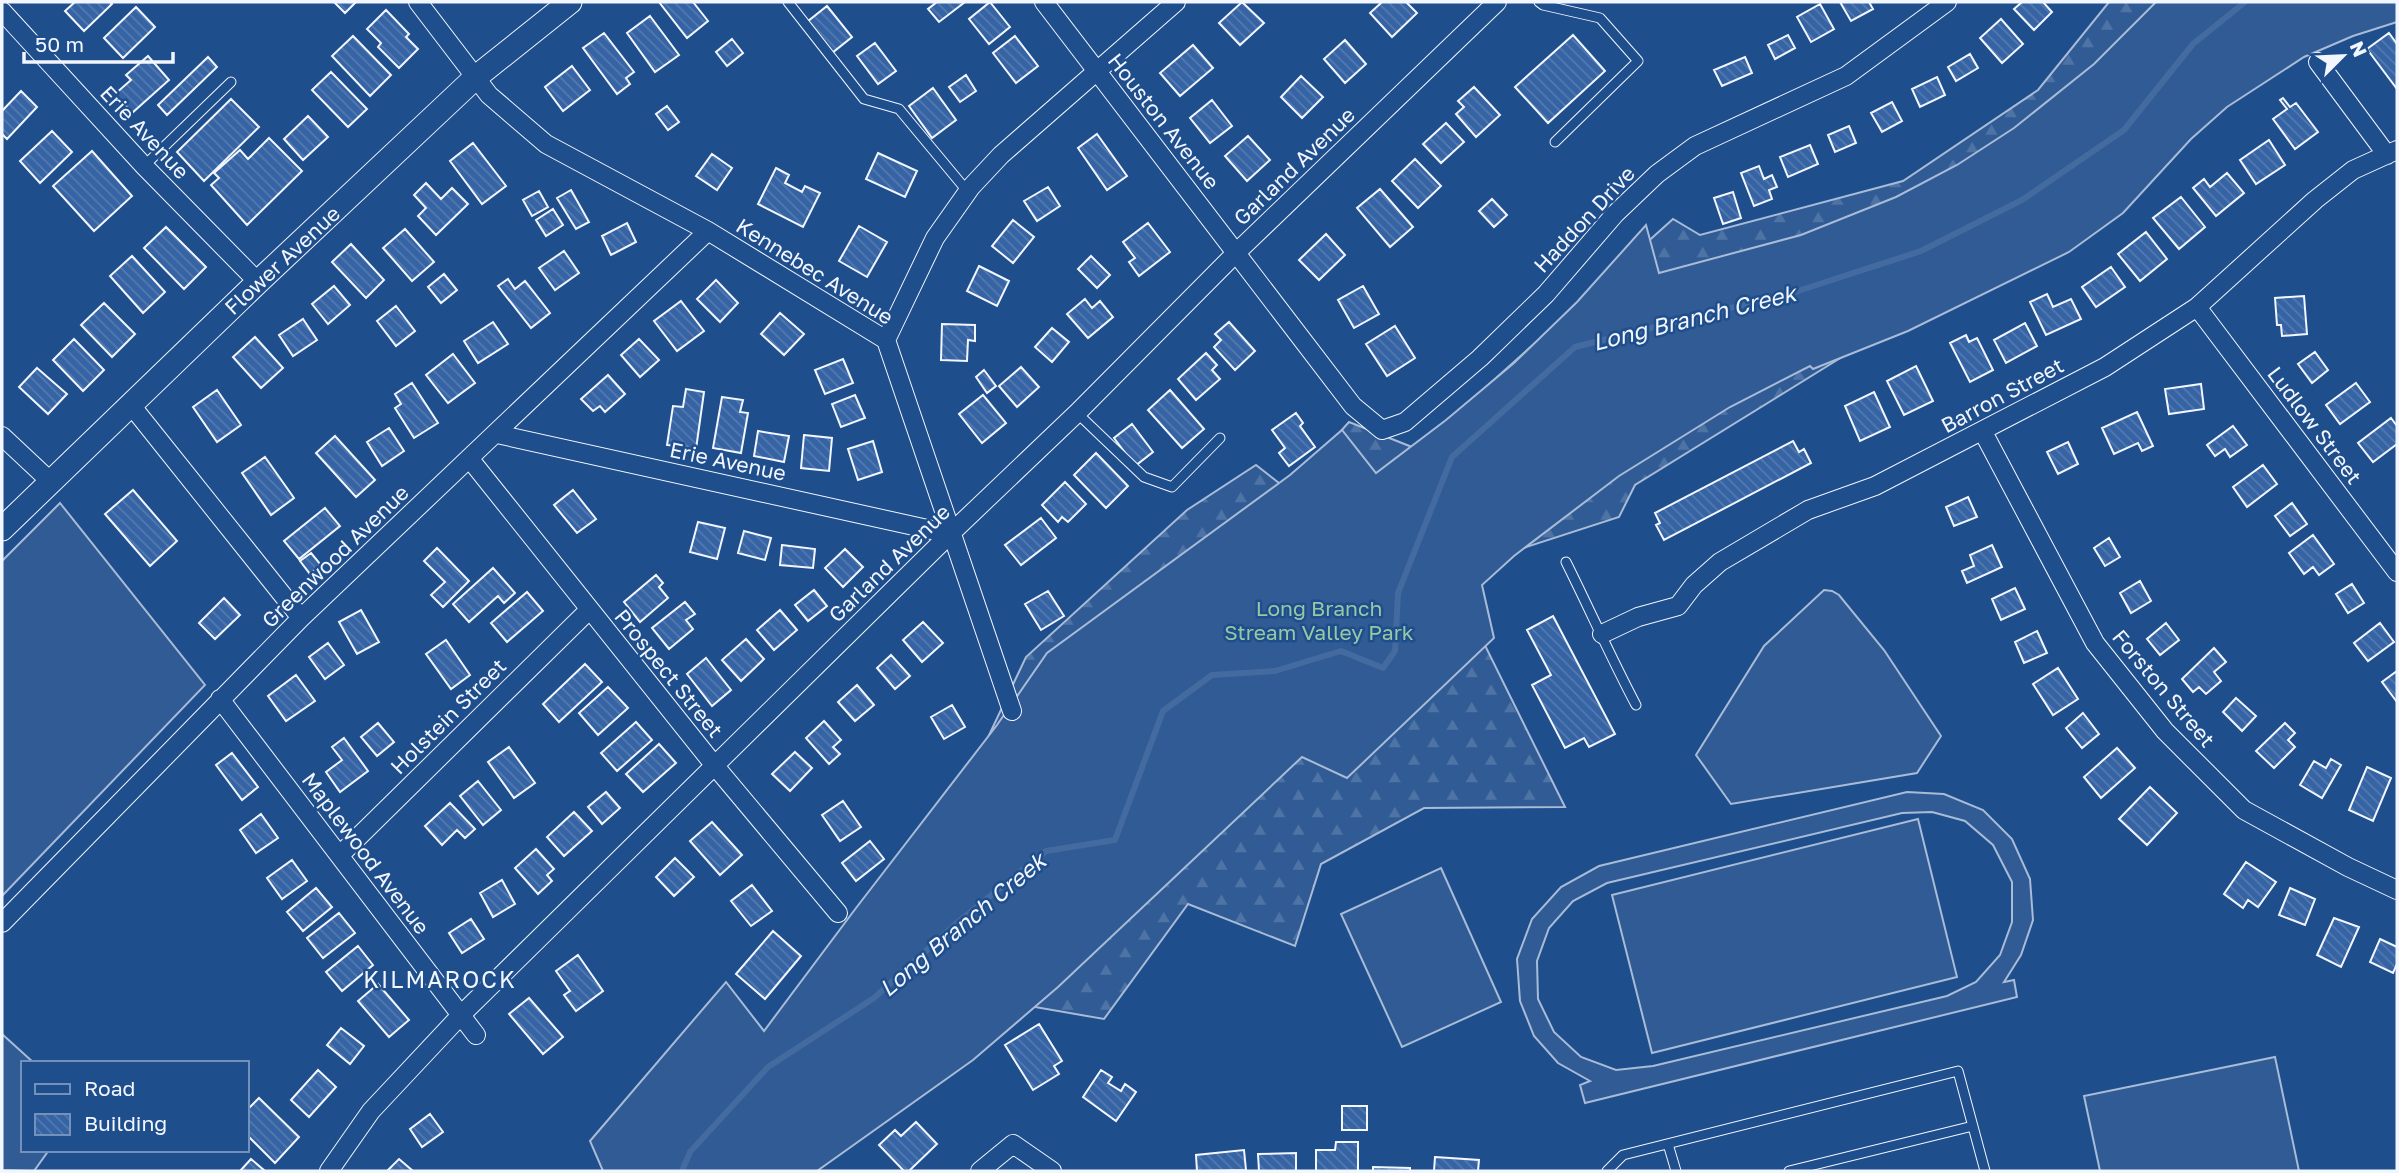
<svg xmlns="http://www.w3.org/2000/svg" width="2399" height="1173" font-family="'Golos Text',sans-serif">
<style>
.forest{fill:url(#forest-firs);stroke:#a8bbd7;stroke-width:2}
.built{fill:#305b95;stroke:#a8bbd7;stroke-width:2;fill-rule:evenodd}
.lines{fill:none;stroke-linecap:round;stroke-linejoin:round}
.stream{stroke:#446ba0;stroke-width:6}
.building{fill:url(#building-back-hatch);stroke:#f2f6ff;stroke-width:2}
.service-casing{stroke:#f2f6ff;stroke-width:11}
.minor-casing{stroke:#f2f6ff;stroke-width:20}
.tertiary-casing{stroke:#f2f6ff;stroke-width:25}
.service{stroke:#1f4e8c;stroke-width:9}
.minor{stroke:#1f4e8c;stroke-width:18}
.tertiary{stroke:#1f4e8c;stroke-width:23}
.labels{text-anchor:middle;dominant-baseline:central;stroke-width:5;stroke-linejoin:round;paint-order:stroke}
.street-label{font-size:21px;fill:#f2f6ff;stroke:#1f4e8c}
.park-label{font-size:21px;fill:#97c8a6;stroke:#1f4e8c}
.water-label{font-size:23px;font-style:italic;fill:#f2f6ff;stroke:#1f4e8c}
.neighbourhood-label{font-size:23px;letter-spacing:2px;fill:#f2f6ff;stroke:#1f4e8c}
</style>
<defs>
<pattern id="forest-firs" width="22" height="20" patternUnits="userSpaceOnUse" patternTransform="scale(1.75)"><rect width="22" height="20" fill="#305b95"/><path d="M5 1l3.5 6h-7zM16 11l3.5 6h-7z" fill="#4e73a5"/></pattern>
<pattern id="building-back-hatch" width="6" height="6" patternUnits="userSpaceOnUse" patternTransform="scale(1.75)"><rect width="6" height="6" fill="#3563a3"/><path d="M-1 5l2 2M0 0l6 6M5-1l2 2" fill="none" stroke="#537ab1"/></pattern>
</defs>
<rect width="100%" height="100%" fill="#1f4e8c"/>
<!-- forest -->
<path class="forest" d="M2109,2h288l-52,22 -461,307 -249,154 -16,32 -133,43 -22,43 101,204 -141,1 -103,56 -26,82 -107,-42 -84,115 -86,-15 -321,167 277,-404 52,-110 161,-147 69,-45 32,25 61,-68 68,27 256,-230 27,16 203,-54 135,-91z"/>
<!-- built -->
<path class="built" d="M2156,2h241v20l-44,14 -49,21 -77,50 -36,32 -68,74 -54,39 -161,79 -95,38 -3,-3 -80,41 -111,69 -105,80 -32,29 12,53 -147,140 -45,-21 -244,230 -85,73 -156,111h-214l-13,-30 136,-159 38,49 92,-123 141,-183 50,-72 243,-178 52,-45 34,43 70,-53 68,-57 63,-61 69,-77 13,48 142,-38 95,-38 61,-32 57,-37 80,-64z
M60,503l145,182 -203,211v-335z
M1824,590l8,1 7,4 45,55 57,86 -24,37 -186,31 -35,-49 68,-109z
M1907,792l37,2 39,16 29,29 18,40 3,41 -12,35 -17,27 10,-2 3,17 -432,106 -5,-18 10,-4 -32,-18 -24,-27 -14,-35 -3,-42 15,-40 29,-32 38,-21zM1932,812l33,9 28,24 19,37v40l-12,33 -24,27 -29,14 -294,70 -37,4 -35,-13 -27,-25 -16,-33 -1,-38 12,-33 24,-27 34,-18 295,-70z
M1918,819l39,158 -305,76 -40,-158z
M1441,868l60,134 -99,45 -61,-133z
M2,1034l32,29h-11v87h26l-15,21 -32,-1z
M2275,1057l24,114h-199l-16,-75z"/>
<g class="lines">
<!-- stream -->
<path class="stream" d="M682,1171l8,-19 78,-85 106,-69 84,-76 88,-71 69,-11 48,-129 49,-36 63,-4 66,-20 42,17 12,-17 3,-58 54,-136 123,-110 223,-56 123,-40 101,-51 102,-70 69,-86 52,-42"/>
</g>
<!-- building -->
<path class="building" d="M75,2h35l2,2 -28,27 -19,-20z
M334,2h22l-11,11z
M659,2h34l15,19 -21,17z
M937,2h28l-26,20 -11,-13z
M990,2l20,25 -21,17 -20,-25z
M1242,2l22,21 -24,22 -21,-22z
M1382,2h24l11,11 -25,24 -22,-24z
M1840,2h29l4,7 -22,12z
M2022,2h21l9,10 -18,18 -20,-21z
M1820,4l14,25 -23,13 -14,-25z
M827,6l25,31 -20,16 -25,-31z
M136,7l19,20 -32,31 -19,-20z
M386,10l23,24 -3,3 12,12 -19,19 -21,-21 3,-4 -14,-14z
M650,16l29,39 -24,17 -28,-39z
M2001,19l22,25 -21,19 -22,-25z
M604,33l30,39 -8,6 4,6 -13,10 -34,-46z
M2389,33l8,11v45l-30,-40z
M1573,35l32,36 -57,52 -33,-36z
M1788,35l7,13 -20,11 -7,-14z
M353,36l38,39 -21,21 -38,-40z
M1015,36l23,30 -22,17 -23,-30z
M732,39l11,14 -16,13 -11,-14z
M1345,40l21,24 -21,19 -21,-24z
M875,43l21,28 -18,13 -21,-28z
M1193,45l20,23 -33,28 -20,-23z
M1970,54l8,14 -22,13 -8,-14z
M148,56l21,24 -37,33 -17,-19 16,-14 -5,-5z
M208,57l9,10 -50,48 -9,-10z
M1745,57l7,16 -30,13 -8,-16z
M572,66l18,24 -27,21 -18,-24z
M331,72l36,37 -19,18 -36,-37z
M966,75l10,16 -16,11 -11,-15z
M1301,76l22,21 -21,21 -21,-21z
M1937,77l8,18 -25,12 -8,-18z
M1474,87l26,28 -24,22 -20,-23 8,-7 -6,-6z
M933,88l23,32 -24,18 -23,-32z
M21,91l16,16 -30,32 -5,-5v-23z
M2283,98l7,9 6,-4 22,29 -23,17 -22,-30 14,-10 -7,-9z
M231,99l28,28 -55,54 -27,-29z
M1212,100l20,26 -22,17 -20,-25z
M1892,102l10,19 -20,11 -11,-19z
M667,106l12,16 -11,8 -12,-16z
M308,116l20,21 -25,23 -19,-21z
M1446,123l18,19 -23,21 -18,-19z
M1849,126l7,17 -21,9 -7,-17z
M52,131l20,21 -32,31 -20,-22z
M1097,134l30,42 -20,14 -29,-42z
M1248,136l22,24 -23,21 -22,-25z
M269,138l33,33 -55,54 -36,-40 8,-7 -5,-5 26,-23 8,9z
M2269,140l16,25 -29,19 -16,-24z
M473,143l33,43 -24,18 -32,-43z
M1810,145l8,19 -30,13 -8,-20z
M92,151l40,45 -38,35 -41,-45z
M878,153l39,18 -12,26 -39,-18z
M712,154l20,14 -15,22 -21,-14z
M1415,159l26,27 -23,22 -26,-27z
M1759,166l5,13 8,-4 5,12 -8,3 3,9 -18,7 -13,-33z
M776,168l13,7 -4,8 17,9 3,-6 15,7 -17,34 -45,-23z
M2227,173l17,20 -28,23 -23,-28 11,-9 6,8z
M426,183l15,16 11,-11 16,16 -32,31 -18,-19 8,-8 -12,-13z
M1048,187l12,19 -23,15 -13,-20z
M1380,189l33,38 -23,20 -33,-39z
M571,190l18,32 -13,7 -19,-31z
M539,191l9,16 -16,9 -9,-16z
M1733,192l8,26 -18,6 -9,-26z
M2181,197l24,30 -26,22 -26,-31z
M1492,199l15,16 -13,12 -15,-16z
M553,209l10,16 -17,11 -10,-16z
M1013,220l21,17 -21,26 -21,-17z
M627,223l9,19 -25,13 -9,-19z
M1148,223l22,29 -31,24 -10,-14 6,-4 -12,-16z
M859,226l28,16 -20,35 -28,-16z
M166,227l40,40 -22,22 -40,-41z
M405,229l29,33 -22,19 -29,-33z
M2146,232l21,27 -27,22 -22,-27z
M1326,234l19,21 -26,25 -20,-20z
M351,244l33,36 -18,18 -34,-36z
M564,251l15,22 -24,17 -16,-22z
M132,256l33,36 -22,21 -33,-37z
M1091,256l19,19 -13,13 -19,-19z
M979,266l30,15 -12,25 -30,-15z
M2111,267l14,20 -29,20 -14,-20z
M444,274l13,16 -16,13 -13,-16z
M508,279l7,10 10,-8 25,32 -19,15 -33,-42z
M716,280l22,23 -18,19 -23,-23z
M334,286l16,19 -22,19 -16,-20z
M1363,286l16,28 -25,14 -16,-28z
M2047,294l6,13 18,-8 10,20 -35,16 -16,-33z
M2304,296l3,38 -25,2 -1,-11h-4l-2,-27z
M1085,299l7,9 8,-7 13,16 -25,21 -21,-24z
M681,301l23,30 -27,20 -23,-30z
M104,303l31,31 -23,23 -31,-32z
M396,306l19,25 -19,15 -19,-25z
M780,313l24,21 -20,21 -23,-21z
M303,319l14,21 -24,16 -14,-21z
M493,322l15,22 -30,19 -14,-22z
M1229,322l26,29 -20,19 -21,-23 7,-7 -6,-6z
M2025,323l12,23 -31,17 -12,-23z
M942,324l33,1v16l-7,-1 -1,21 -26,-1z
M1395,326l20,32 -28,18 -21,-32z
M1052,328l17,14 -17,20 -17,-15z
M1966,335l3,7 8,-4 16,32 -23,12 -20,-39z
M255,337l28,31 -22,20 -28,-31z
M74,339l30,31 -21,21 -30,-31z
M639,339l20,21 -19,17 -19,-22z
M2315,352l13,18 -16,13 -14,-19z
M1206,353l11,12 -5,5 8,9 -24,21 -18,-21z
M453,354l22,29 -27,20 -22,-28z
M843,359l10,24 -28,11 -10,-24z
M1916,366l17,35 -29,14 -17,-34z
M1021,367l18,20 -22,20 -18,-21z
M37,368l30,26 -19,20 -29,-27z
M984,370l12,16 -9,7 -11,-16z
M608,375l17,19 -20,18 -5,-6 -7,5 -12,-12z
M412,383l26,40 -24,15 -19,-30 6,-4 -6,-10z
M2356,383l14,19 -30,22 -14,-19z
M2201,384l3,25 -35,5 -4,-25z
M686,389l18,3 -8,57 -29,-4 6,-39 10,1z
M217,390l24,35 -24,17 -24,-35z
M1170,390l34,39 -22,19 -34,-38z
M1874,392l16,35 -30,14 -15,-35z
M855,395l10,23 -24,9 -9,-23z
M983,395l23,28 -24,20 -23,-29z
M722,397l21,3 -3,12 8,1 -7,40 -28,-5z
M2137,412l16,34 -11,5 -4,-8 -24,11 -12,-26z
M1296,413l7,10 -3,3 15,21 -26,19 -10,-13 6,-5 -13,-18z
M2391,418l6,8v18l-24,18 -15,-19z
M1132,424l21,28 -18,14 -21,-28z
M2233,426l14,19 -17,12 -5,-8 -10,7 -8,-11z
M389,428l15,23 -22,15 -15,-24z
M758,431l31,5 -5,26 -30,-6z
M804,435l28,3 -3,33 -28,-3z
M335,436l40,44 -19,17 -40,-44z
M873,441l9,31 -24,8 -10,-31z
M1793,441l6,11 5,-3 7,14 -147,77 -8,-15 4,-2 -5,-10z
M2068,442l10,22 -20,10 -11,-22z
M1096,453l32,33 -22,22 -32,-33z
M265,457l29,41 -23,17 -29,-42z
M2263,465l14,19 -30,23 -14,-20z
M1065,482l21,22 -18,18 -6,-5 -4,5 -16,-17z
M133,490l44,51 -27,25 -45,-52z
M573,490l23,29 -19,14 -23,-28z
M1968,497l9,20 -23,9 -8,-19z
M2292,503l15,21 -17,12 -15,-20z
M325,508l15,18 -41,33 -15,-18z
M1041,518l15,20 -35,27 -16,-20z
M698,522l27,6 -8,31 -27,-7z
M744,531l27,7 -6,22 -27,-7z
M2313,535l21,29 -15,11 -6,-8 -9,7 -15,-21z
M2109,538l11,19 -15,9 -11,-18z
M782,545l33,4 -2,19 -33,-3z
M1992,545l10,22 -35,16 -5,-12 12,-5 -4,-11z
M437,548l32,33 -26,26 -12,-12 14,-13 -21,-21z
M845,549l18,18 -20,20 -18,-19z
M311,553l10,12 -11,9 -10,-13z
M493,568l22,25 -11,10 -6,-7 -29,26 -16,-18z
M656,575l7,8 -4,4 9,11 -28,24 -16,-20z
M2140,581l11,20 -20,12 -11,-20z
M2352,584l12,19 -16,10 -12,-19z
M2015,588l10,21 -24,11 -9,-21z
M814,590l13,16 -19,15 -13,-16z
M1048,591l16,25 -23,14 -16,-26z
M527,592l16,19 -36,31 -16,-19z
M224,598l16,17 -25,24 -16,-16z
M685,602l10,12 -9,6 7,9 -24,20 -17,-21z
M361,610l18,32 -22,12 -18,-32z
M780,610l17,20 -23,20 -17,-20z
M1553,616l62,118 -26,13 -5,-9 -19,10 -33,-63 19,-10 -24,-45z
M923,622l20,21 -21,19 -19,-22z
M2166,623l13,17 -19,15 -13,-16z
M2380,623l14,19 -26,19 -14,-18z
M2037,631l10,22 -23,10 -9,-21z
M746,639l18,20 -23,22 -19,-21z
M446,640l24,35 -19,14 -25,-35z
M328,643l16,22 -19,14 -16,-22z
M2214,648l12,14 -12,10 7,9 -15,13 -7,-7 -6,5 -11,-13z
M891,655l19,21 -15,13 -18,-21z
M706,658l25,32 -19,16 -25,-32z
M585,664l17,18 -43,40 -16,-18z
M2058,668l20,31 -25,16 -20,-31z
M2397,671v31l-15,-20z
M296,675l19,26 -29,20 -18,-25z
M857,685l17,20 -19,16 -17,-19z
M608,687l20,21 -30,27 -19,-22z
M2236,698l20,18 -14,15 -19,-19z
M952,705l13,22 -21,12 -13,-22z
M2083,713l16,21 -17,14 -16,-20z
M824,721l17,19 -8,7 7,7 -11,10 -23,-26z
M636,722l16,18 -35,31 -16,-18z
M378,723l16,19 -17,14 -16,-19z
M2285,723l10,10 -7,7 7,7 -21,21 -18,-17z
M344,738l24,33 -28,21 -14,-20 16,-12 -10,-13z
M659,744l17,19 -33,29 -17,-18z
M509,747l26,36 -21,15 -26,-36z
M2117,748l18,20 -34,30 -17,-21z
M795,752l17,16 -22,23 -18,-17z
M232,753l26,34 -16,13 -26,-35z
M2331,759l10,6 -19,33 -22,-13 14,-24 12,7z
M2367,767l24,11 -18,43 -24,-11z
M478,781l23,29 -18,15 -23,-29z
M2150,787l27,26 -30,32 -28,-26z
M606,792l14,16 -18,16 -14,-17z
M843,801l18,26 -21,14 -18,-26z
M450,803l25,26 -10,9 -8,-8 -15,15 -17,-19z
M574,812l18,19 -28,25 -17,-19z
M261,814l17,24 -22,15 -16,-23z
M712,822l30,33 -22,20 -30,-34z
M870,841l14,18 -28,22 -14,-18z
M536,849l18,20 -7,6 5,6 -14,13 -23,-26z
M675,858l19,19 -20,19 -18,-19z
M292,860l15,21 -25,18 -15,-21z
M2246,862l30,20 -18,25 -10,-7 -5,8 -19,-14z
M502,880l13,24 -22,13 -13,-24z
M752,885l20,26 -21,15 -20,-25z
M316,888l16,19 -29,24 -16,-19z
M2290,888l25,11 -10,26 -26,-10z
M339,913l16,20 -32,25 -16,-20z
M2334,918l25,9 -18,40 -24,-12z
M471,919l13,20 -22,14 -13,-20z
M773,931l28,25 -36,43 -29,-25z
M2380,939l17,8v17l-4,9 -23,-11z
M358,946l15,19 -31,26 -16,-19z
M578,955l25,36 -27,20 -12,-16 6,-4 -14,-20z
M378,984l31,36 -20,17 -31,-36z
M529,998l34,39 -20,17 -34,-40z
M1039,1024l23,37 -8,5 5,8 -26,16 -28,-45z
M341,1028l23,18 -14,18 -23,-19z
M318,1070l18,17 -27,30 -18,-17z
M1101,1070l11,7 -4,6 13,8 4,-7 11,8 -20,29 -33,-24z
M259,1098l40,39 -24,26 -28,-28v-25z
M1342,1106h25v24h-25z
M430,1114l13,18 -21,15 -12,-18z
M916,1122l21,22 -28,27h-5l-25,-26 16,-15 6,6z
M1336,1142h22v29h-42v-21h19z
M1244,1150l2,20 -49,1 -1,-16z
M1296,1153v18h-37l-1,-17z
M1435,1157l44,3 -1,11h-44z
M251,1159l14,12h-25z
M399,1159l14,12h-26z
M1373,1167l37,1v3h-37z"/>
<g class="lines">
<defs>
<path id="service" d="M788,2l76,97 35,10 69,83
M1539,2l4,3 57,13 38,43 -83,81
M144,166l87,-84
M1077,413l67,64 28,10 48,-49
M1566,562c24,48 45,96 70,143
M1668,1144l8,27
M1607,1171l16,-16 335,-84 27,100
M1789,1171l184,-45"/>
<path id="minor" d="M418,2l71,93 57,49 162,87 178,109 126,371
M1044,2l309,404 29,24 23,-8 75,-64 66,-64 69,-80 42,-40 38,-28 151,-70 101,-74
M2,11l142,155 114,116
M2318,62l69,93
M2197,307l200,265
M886,340l49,-102 36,-51 30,-32 175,-153
M131,405l170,213
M1983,432l112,211 70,88 79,79 104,57 49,23
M497,434l453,100
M2,436l48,45
M469,458l246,308 123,147
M1602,634l36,-17 40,-11 16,-21 26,-23 88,-52 67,-24 230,-119 92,-60 118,-107 38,-30 44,-20
M220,699l256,336
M340,855l249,-245
M2,923l299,-305 407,-387
M329,1171l42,-60 90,-96 489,-481 127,-121 160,-161 260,-250
M980,1171l33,-27 39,27"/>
<path id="tertiary" d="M2,529l256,-247 218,-205 94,-75"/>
</defs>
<!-- service casing -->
<use href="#service" class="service-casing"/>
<!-- minor casing -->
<use href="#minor" class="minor-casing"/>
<!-- tertiary casing -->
<use href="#tertiary" class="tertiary-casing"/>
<!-- service -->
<use href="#service" class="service"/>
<!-- minor -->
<use href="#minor" class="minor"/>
<!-- tertiary -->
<use href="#tertiary" class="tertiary"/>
</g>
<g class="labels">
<!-- street labels -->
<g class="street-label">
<text transform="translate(1164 121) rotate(52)">Houston Avenue</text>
<text transform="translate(145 132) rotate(47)">Erie Avenue</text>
<text transform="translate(1294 166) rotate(-44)">Garland Avenue</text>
<text transform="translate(1584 219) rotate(-47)">Haddon Drive</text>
<text transform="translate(282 260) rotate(-43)">Flower Avenue</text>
<text transform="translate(815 271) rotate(32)">Kennebec Avenue</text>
<text transform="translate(2002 395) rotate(-28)">Barron Street</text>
<text transform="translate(2315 425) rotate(53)">Ludlow Street</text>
<text transform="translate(728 461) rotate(12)">Erie Avenue</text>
<text transform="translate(335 556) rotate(-44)">Greenwood Avenue</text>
<text transform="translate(889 563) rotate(-44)">Garland Avenue</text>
<text transform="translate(669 673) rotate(51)">Prospect Street</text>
<text transform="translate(2164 688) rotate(50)">Forston Street</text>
<text transform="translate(448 716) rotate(-45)">Holstein Street</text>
<text transform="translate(366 853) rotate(53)">Maplewood Avenue</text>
</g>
<!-- park labels -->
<g class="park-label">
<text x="1319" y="608">Long Branch<tspan x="1319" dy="24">Stream Valley Park</tspan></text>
</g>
<!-- water labels -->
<g class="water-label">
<text transform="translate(1694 317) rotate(-14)">Long Branch Creek</text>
<text transform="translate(962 924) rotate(-40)">Long Branch Creek</text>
</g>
<!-- neighbourhood labels -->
<g class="neighbourhood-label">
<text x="440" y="979">KILMAROCK</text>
</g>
</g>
<!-- border -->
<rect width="2399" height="1173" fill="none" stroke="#f2f6ff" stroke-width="7"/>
<!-- legend -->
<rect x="21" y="1061" width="228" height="91" fill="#1f4e8c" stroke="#7391ba" stroke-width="2"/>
<rect x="35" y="1084" width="35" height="10" fill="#1f4e8c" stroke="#7391ba" stroke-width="2"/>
<text x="84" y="1096" font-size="21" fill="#f2f6ff">Road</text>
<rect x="35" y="1114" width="35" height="21" fill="url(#building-back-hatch)" stroke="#7391ba" stroke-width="2"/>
<text x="84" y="1131" font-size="21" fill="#f2f6ff">Building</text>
<!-- north arrow -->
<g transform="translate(2343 56) rotate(66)" stroke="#1f4e8c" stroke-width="5" paint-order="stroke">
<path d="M0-5L12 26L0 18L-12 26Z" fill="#f2f6ff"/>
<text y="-10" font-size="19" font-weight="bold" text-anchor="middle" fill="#f2f6ff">N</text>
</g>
<!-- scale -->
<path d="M24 52v10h149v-10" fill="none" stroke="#f2f6ff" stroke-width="3.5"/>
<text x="35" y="52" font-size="21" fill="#f2f6ff" stroke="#1f4e8c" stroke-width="5" paint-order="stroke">50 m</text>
</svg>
